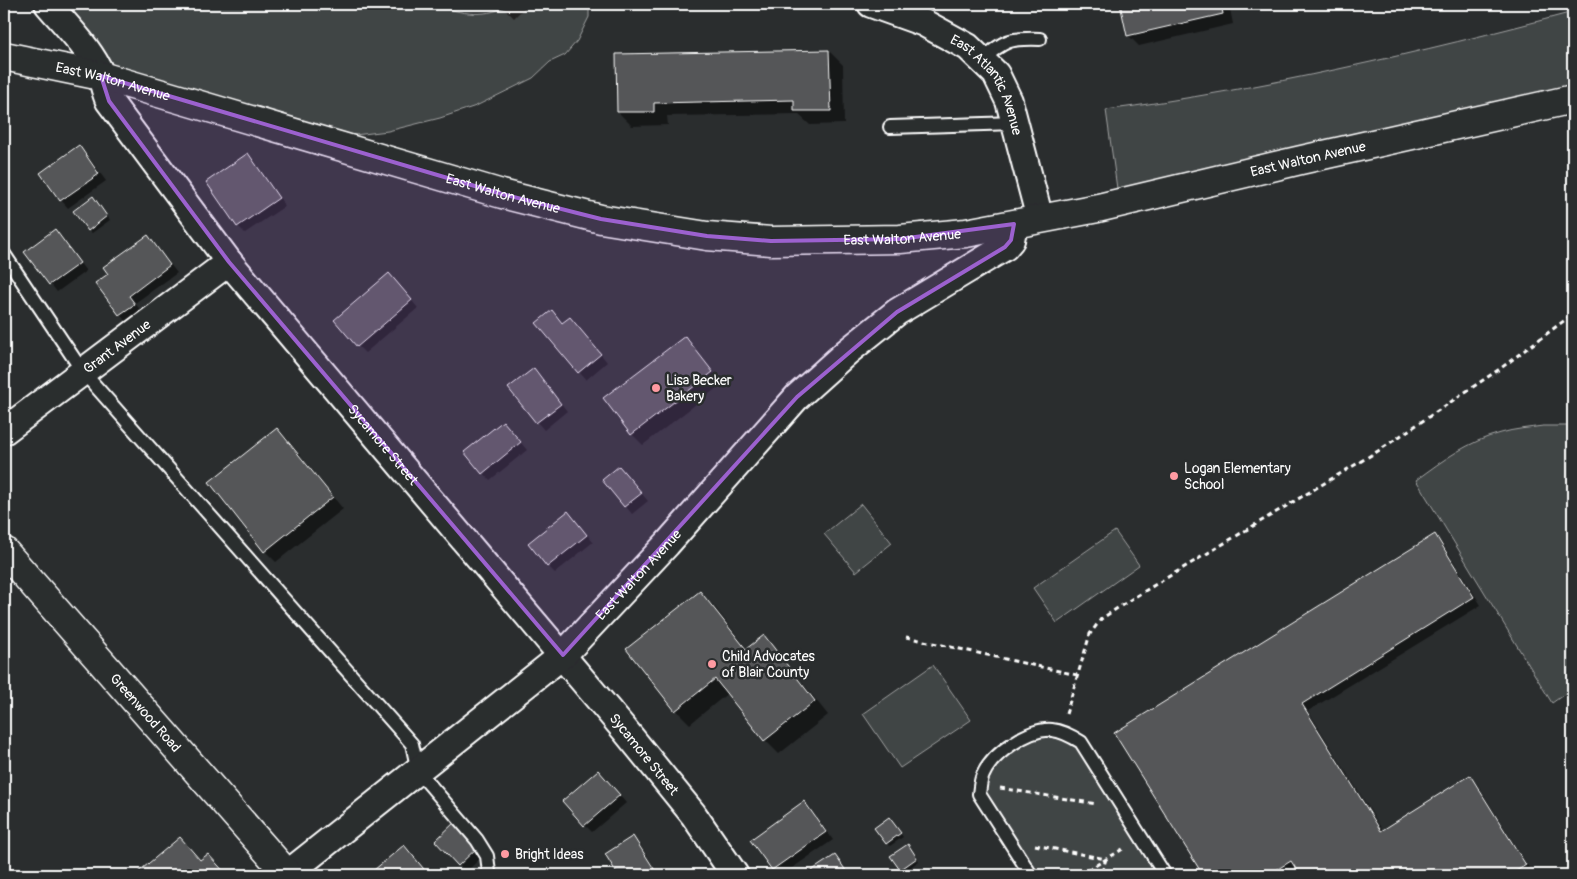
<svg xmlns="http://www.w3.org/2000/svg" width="1577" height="879" font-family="Pangolin,sans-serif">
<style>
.green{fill:#414445;stroke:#a0a2a2}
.shadow{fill:#0007}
.building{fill:#555758;stroke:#fff}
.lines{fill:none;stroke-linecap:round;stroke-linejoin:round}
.lane-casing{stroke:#fff;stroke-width:16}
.street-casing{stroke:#fff;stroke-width:30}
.secondary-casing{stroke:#fff;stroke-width:31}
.primary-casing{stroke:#fff;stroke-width:31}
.path{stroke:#fff;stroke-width:3;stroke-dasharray:5 4;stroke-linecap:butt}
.lane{stroke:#2a2d2e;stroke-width:12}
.street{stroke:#2a2d2e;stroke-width:26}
.secondary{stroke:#2a2d2e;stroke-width:28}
.primary{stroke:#2a2d2e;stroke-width:28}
.marked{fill:#9c61cf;fill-opacity:0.2;stroke:#9c61cf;stroke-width:4;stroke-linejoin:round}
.poi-dot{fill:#ff9aa2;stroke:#2a2d2e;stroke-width:2}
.labels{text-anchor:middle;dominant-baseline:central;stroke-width:5;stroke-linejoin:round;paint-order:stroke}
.street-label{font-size:14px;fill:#fff;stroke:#2a2d2e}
.poi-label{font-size:14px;fill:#fff;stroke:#2a2d2e;text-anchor:start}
</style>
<rect width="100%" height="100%" fill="#2a2d2e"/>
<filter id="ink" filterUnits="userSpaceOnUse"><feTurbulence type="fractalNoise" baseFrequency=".02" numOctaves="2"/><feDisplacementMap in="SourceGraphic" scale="10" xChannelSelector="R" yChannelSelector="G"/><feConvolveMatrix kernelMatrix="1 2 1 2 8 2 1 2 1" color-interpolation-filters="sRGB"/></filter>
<g filter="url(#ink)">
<!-- green -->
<path class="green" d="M48,4h392c15,11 54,14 67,0h82v13l-12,24 -12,14 -15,7 -17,16 -57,28 -36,12 -52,13 -50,6 -237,-61z
M1573,12v83l-454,108 -13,-93c158,-21 313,-57 467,-98z
M1543,426h30v262l-21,15 -136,-223c27,-20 53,-39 85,-47 13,-4 28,-5 42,-7z
M861,504l31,39 -36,29 -32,-38z
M1115,531l24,34 -82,58 -24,-35z
M933,665l38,55 -71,48 -37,-54z
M1032,734l37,1 96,140h-134l-50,-90 1,-9z"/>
<!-- shadow -->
<path class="shadow" d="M500,4h28l-14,14z
M1121,4h108l4,20 -94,22 -11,-11z
M829,51l14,14 1,59 -34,1 -12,-11 -131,2 1,9 -36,1 -14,-14z
M79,147l7,7 20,27 -38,27 -7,-8 -19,-27z
M248,155l7,7 30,44 -40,27 -7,-7z
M96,201l14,19 -18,13 -4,-3z
M54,230l32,41 -29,21 -31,-40z
M148,236l29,37 -42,30 6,8 -14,11 -8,-8 -9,-40z
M396,282l22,26 -53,45 -7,-7z
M552,312l11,12 14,1 30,37 -21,18 -48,-57z
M685,338l10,10 27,36 -79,61 -11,-11z
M540,377l27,34 -23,19 -7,-8z
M277,429l11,11 55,69 -67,53 -11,-11 -55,-69z
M510,430l17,20 -37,30 -24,-27z
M619,467l29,34 -16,13 -28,-34z
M568,512l25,30 -38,31 -7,-7z
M1435,536l7,7 39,62 -173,106 75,120 87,-54 7,7 55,89 -4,2h-226l-4,-7 -12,7h-82l-88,-141z
M700,593l14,13 34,44 16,-13 13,14 51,64 -49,39 -14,-14 -37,-47 -38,31 -14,-14z
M4,649l7,16 -7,3z
M606,779l20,24 -34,29 -7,-7z
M804,803l7,7 22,30 -51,35h-3l-27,-35z
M457,822l29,31 -20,19 -29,-31z
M892,822l11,15 -13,9 -3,-3z
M180,838l21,23 17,5 8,9h-87l-1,-1z
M632,838l8,7 19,30h-39l-14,-21z
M404,847l25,28h-60z
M911,849l8,12 -15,11 -3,-3z
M835,856l15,19h-43z"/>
<!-- building -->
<path class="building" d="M1120,4h101l2,10 -96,22z
M829,50l2,61h-37v-11l-140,3v9h-37l-1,-58z
M79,145l20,29 -39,27 -20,-28z
M248,153l31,45 -42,29 -31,-45z
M93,196l14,20 -19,15 -15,-20z
M55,229l25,34 -31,22 -25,-33z
M148,235l22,30 -41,31 6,8 -16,11 -24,-32 13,-9 -5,-7z
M389,273l23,27 -55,47 -23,-27z
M552,310l10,13 8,-6 31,37 -23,19 -42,-50z
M685,336l28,36 -82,63 -28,-37z
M534,368l27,36 -25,19 -28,-35z
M503,421l18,21 -39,32 -18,-22z
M277,428l56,69 -69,55 -55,-70z
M619,466l23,27 -18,14 -22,-27z
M568,511l19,24 -40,32 -19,-24z
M1435,534l39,63 -172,107 79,127 89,-56 56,90 -16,10h-210l-9,-14 -23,14h-65l-89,-142z
M700,591l46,58 18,-14 51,66 -51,40 -49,-62 -40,32 -49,-62z
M598,770l22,25 -36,31 -22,-25z
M804,801l22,31 -54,38 -22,-30z
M889,817l12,16 -15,11 -12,-16z
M457,820l23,25 -22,21 -23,-25z
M633,836l25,39h-40l-13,-21z
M180,837l20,23 8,-6 19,21h-90l-1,-1z
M908,844l9,14 -17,12 -10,-14z
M404,845l24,29 -60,1z
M835,855l14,20h-44z"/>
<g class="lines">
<defs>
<path id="lane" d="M982,60c22,-20 28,-22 58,-21
M890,127l125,-4
M4,254l79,118 329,372 6,27 59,69 10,16 2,16 -2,3
M1031,875l-52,-81c1,-5 1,-13 4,-19 9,-21 46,-47 69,-45 11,1 21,7 29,12l84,133"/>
<g id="street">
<path id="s1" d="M48,4c17,20 38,41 50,64 5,11 6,22 11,33l120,161 395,467 69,85 42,61"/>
<path id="s2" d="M871,4l53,19 44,24 28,27 13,27 31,118"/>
<path id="s3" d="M4,431l225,-169"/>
<path id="s4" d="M286,875l277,-220 104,-111 130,-147 50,-45 50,-40 108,-65 6,-7 3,-16"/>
</g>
<g id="secondary">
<path id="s5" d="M4,56l97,20 401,118 99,25 106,17 64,5 129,-2 66,-6 132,-25 203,-48 272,-61"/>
</g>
<g id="primary">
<path id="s6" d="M4,551l284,324"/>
</g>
</defs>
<!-- lane casing -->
<use href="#lane" class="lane-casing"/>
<!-- street casing -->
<use href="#street" class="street-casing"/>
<!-- secondary casing -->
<use href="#secondary" class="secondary-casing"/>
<!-- primary casing -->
<use href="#primary" class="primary-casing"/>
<!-- path -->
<path class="path" d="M906,637l171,38
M1066,714l24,-80 11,-15 32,-21 245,-147 123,-83 72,-54
M1000,788l97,16
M1035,845l71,14 -5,16
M1080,875l46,-28"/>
<!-- lane -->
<use href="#lane" class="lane"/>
<!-- street -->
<use href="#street" class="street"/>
<!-- secondary -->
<use href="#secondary" class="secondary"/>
<!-- primary -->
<use href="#primary" class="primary"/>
</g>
</g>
<!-- marked area -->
<path class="marked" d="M101,76l401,118 99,25 106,17 64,5 129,-2 114,-15 -3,16 -6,7 -108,65 -100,85 -234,258 -334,-393 -120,-161z"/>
<!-- markers -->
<g class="poi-dot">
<circle cx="656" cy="388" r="5"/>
<circle cx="1174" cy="476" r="5"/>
<circle cx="712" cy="664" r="5"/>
<circle cx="505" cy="854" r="5"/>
</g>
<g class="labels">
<!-- street labels -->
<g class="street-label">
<text stroke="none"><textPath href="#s5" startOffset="112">East Walton Avenue</textPath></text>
<text stroke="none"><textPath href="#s2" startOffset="149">East Atlantic Avenue</textPath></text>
<text stroke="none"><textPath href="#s5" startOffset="1336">East Walton Avenue</textPath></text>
<text stroke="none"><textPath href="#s5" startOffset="518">East Walton Avenue</textPath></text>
<text stroke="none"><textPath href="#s5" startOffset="922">East Walton Avenue</textPath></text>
<text stroke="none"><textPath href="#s3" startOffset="141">Grant Avenue</textPath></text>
<text stroke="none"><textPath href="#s1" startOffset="556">Sycamore Street</textPath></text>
<text stroke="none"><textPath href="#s4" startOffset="464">East Walton Avenue</textPath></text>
<text stroke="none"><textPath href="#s6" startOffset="215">Greenwood Road</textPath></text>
<text stroke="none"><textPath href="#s1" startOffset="961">Sycamore Street</textPath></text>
</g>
<!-- poi labels -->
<g class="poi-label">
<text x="666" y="380">Lisa Becker<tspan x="666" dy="16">Bakery</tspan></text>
<text x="1184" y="468">Logan Elementary<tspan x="1184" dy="16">School</tspan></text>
<text x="722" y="656">Child Advocates<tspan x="722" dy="16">of Blair County</tspan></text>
<text x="515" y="854">Bright Ideas</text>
</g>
</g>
<!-- margin -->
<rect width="1577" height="879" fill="none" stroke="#2a2d2e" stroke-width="20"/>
<rect x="10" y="10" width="1557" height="859" fill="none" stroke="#fff" stroke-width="2" filter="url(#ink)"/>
</svg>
